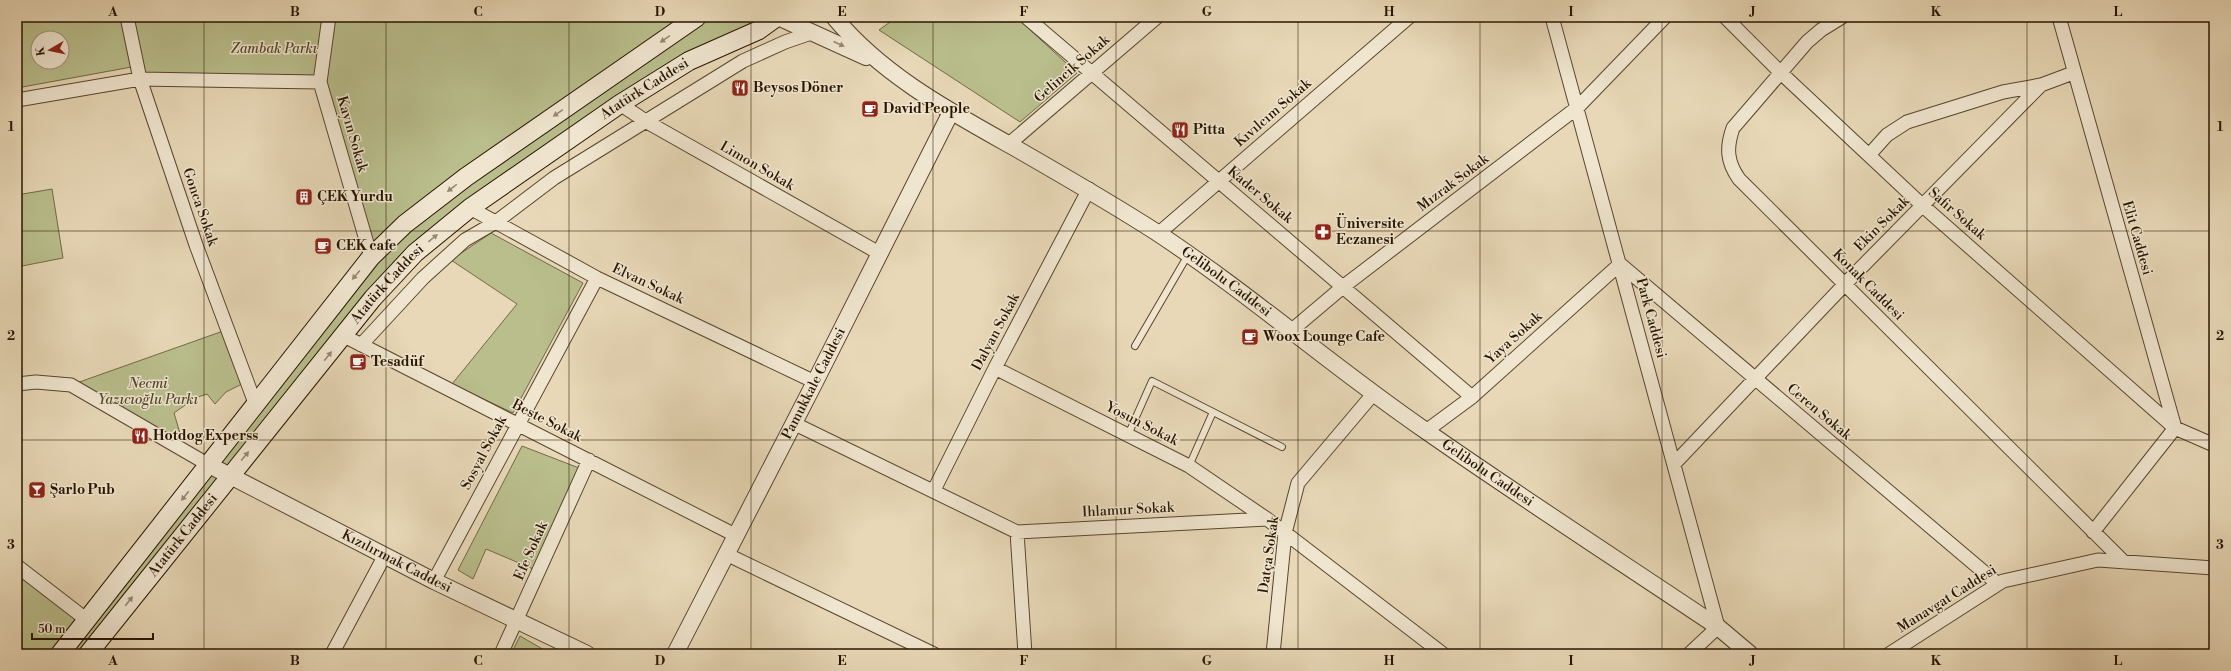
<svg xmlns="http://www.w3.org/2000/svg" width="2231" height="671" font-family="'Libre Bodoni',serif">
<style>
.green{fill:#b9be8c;stroke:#706a46;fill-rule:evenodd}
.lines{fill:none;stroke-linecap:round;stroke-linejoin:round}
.service-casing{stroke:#58462e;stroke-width:8}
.minor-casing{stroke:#58462e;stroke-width:15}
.tertiary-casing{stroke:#58462e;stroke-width:18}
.secondary-casing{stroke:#281500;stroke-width:20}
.service{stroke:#f0e6d0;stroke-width:6}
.minor{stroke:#f0e6d0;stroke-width:13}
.tertiary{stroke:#f0e6d0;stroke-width:16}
.secondary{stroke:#f0e6d0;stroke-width:18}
.oneway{fill:#968872}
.grid{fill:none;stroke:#281500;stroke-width:1;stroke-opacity:0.55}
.labels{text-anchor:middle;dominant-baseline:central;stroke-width:3;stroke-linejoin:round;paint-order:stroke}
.park-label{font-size:14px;font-style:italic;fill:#54482a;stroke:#f0e6d0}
.street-label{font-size:14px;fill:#281500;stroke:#f0e6d0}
.poi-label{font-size:14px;font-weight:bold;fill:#281500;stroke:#f0e6d0;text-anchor:start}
.neatline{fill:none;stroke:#281500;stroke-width:1.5}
.grid-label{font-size:13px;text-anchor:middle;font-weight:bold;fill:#281500}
</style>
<rect width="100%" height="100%" fill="#e8d8b7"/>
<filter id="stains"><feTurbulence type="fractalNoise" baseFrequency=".005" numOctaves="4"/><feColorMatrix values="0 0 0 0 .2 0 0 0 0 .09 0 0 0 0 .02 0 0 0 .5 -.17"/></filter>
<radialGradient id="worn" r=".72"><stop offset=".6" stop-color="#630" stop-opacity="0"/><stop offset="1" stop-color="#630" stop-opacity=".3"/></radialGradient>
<!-- green -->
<path class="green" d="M17,17h749l-77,44 -274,192 -327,401h-71v-88l70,54 284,-363 -51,-175 -180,-3 -3,-13 -120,22zM38,38h24v24h-24z
M897,17h119l61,56 -57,49 -141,-92z
M52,189l11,69 -46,9v-72z
M491,233l92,50 -70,130 -61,-29 65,-80 -66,-44z
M226,330l20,52 -20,10 -11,12 -8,-10 -12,4 -21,15 11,37 -114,-65z
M522,446l57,22 -46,101 -47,-20 -13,30 -15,-9z
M520,636l31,18h-40z"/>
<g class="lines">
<defs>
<path id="service" d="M1135,346l53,-91
M1128,435l24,-54 130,66
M1189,466l24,-54"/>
<path id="minor" d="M127,17l13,62 56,166 59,158
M329,17l-9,65 51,175
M1026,17l446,380
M1552,17l166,610 -29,27
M1725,17l55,55 143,134 252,222 -82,104
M1842,17l-21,13 -14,12 -74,86c-7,20 -6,34 6,51l385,383
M2059,17l116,411 39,17
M17,100l123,-21 180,3
M620,104l27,18 232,131
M1009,144l148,-127
M1869,155l18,-20 20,-13 96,-30 38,-7
M470,208l127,70 218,104
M1158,234l251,-217
M1292,330l52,-44 234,-179 87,-90
M344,336l391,199
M361,345l62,-67 42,-38 31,-18 58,-44 189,-117 42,-19 29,-10
M995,368l194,98 78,53
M17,384l19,-2 35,3 138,80
M793,423l224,109 250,-13 176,135
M1426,431l46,-34 148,-133 378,320
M1674,464l171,-180 196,-199 32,-12
M934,490l61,-122 94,-179
M1017,532l8,122
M726,554l208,100
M17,566l70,54
M434,581l163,-303
M332,654l53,-99
M501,654l88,-194
M1273,654l12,-121 13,-50 76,-90
M1889,654l114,-73 95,-21 116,8"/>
<g id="tertiary">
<path d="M778,17l88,40"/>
<path id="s1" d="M834,17c49,59 117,95 183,132 47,27 94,54 139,83 94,62 178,136 270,199 96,67 195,131 292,196l32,27"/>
<path id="s2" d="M209,465l225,116 153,73"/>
<path id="s3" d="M675,654l140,-272 136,-270"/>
</g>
<g id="secondary">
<path d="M60,654l311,-397 34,-33 61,-47 231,-160"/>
<path id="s4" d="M88,654l285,-356 42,-45 55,-45 150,-104 69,-43 70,-31 18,-13"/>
</g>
</defs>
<!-- service casing -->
<use href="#service" class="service-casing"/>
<!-- minor casing -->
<use href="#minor" class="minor-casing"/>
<!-- tertiary casing -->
<use href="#tertiary" class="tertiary-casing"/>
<!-- secondary casing -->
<use href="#secondary" class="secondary-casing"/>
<!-- service -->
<use href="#service" class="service"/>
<!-- minor -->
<use href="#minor" class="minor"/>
<!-- tertiary -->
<use href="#tertiary" class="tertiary"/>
<!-- secondary -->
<use href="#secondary" class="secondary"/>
</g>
<!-- one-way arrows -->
<defs><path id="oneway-solid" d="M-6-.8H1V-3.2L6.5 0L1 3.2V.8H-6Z"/></defs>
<g class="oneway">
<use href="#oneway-solid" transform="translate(665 39) rotate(145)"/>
<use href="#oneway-solid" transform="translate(839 44) rotate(25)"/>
<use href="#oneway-solid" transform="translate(558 113) rotate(145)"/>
<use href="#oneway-solid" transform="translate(452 188) rotate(143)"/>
<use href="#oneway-solid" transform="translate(433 238) rotate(-39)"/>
<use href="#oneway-solid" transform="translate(356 275) rotate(130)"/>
<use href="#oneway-solid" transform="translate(328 356) rotate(-51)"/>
<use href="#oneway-solid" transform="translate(245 456) rotate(-50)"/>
<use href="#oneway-solid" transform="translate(185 496) rotate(128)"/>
<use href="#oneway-solid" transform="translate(129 601) rotate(-52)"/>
</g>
<!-- grid -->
<path class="grid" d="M204,17v637M386,17v637M569,17v637M751,17v637M933,17v637M1116,17v637M1298,17v637M1480,17v637M1662,17v637M1844,17v637M2027,17v637M17,231h2197M17,440h2197"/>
<!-- icons -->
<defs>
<symbol id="restaurant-square" viewBox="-11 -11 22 22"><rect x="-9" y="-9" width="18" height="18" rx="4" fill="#8f2418" stroke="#f0e6d0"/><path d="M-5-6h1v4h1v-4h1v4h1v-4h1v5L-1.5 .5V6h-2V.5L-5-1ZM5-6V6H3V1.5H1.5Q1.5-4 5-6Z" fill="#fff"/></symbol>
<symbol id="cafe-square" viewBox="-11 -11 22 22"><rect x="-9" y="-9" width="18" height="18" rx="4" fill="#8f2418" stroke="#f0e6d0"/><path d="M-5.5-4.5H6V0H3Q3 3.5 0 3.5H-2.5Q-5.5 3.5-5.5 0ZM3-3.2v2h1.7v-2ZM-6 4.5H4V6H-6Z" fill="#fff"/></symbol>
<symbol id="building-square" viewBox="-11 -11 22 22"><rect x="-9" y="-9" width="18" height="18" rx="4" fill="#8f2418" stroke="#f0e6d0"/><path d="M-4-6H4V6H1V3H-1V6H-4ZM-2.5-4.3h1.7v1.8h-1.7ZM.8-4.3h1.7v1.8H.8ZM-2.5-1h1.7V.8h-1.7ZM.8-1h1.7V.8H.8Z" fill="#fff"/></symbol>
<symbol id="pharmacy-square" viewBox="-11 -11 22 22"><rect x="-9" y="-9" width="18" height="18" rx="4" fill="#8f2418" stroke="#f0e6d0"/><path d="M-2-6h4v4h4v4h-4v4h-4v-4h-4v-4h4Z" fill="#fff"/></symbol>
<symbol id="bar-square" viewBox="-11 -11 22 22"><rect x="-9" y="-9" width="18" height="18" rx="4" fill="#8f2418" stroke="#f0e6d0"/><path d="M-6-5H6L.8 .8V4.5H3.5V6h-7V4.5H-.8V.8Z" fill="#fff"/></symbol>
</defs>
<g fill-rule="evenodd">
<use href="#restaurant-square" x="730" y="78" width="20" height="20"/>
<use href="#cafe-square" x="860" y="99" width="20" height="20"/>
<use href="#restaurant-square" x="1170" y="120" width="20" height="20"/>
<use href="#building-square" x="294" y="187" width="20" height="20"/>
<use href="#pharmacy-square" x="1313" y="222" width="20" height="20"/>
<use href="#cafe-square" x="313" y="236" width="20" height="20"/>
<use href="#cafe-square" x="1240" y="327" width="20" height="20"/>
<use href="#cafe-square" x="348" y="352" width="20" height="20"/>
<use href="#restaurant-square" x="130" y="426" width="20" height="20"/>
<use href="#bar-square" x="27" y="480" width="20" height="20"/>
</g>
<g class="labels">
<!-- park labels -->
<g class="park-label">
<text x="274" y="49">Zambak Parkı</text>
<text x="148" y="384">Necmi<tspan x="148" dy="16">Yazıcıoğlu Parkı</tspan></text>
</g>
<!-- street labels -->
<g class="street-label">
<text transform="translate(1072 69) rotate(-41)">Gelincik Sokak</text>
<text stroke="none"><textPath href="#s4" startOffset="800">Atatürk Caddesi</textPath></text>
<text transform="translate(1273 113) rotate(-41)">Kıvılcım Sokak</text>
<text transform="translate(352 134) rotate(74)">Kayın Sokak</text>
<text transform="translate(757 166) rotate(30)">Limon Sokak</text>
<text transform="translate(1453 183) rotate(-37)">Mızrak Sokak</text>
<text transform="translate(1260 195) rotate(40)">Kader Sokak</text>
<text transform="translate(200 207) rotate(71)">Gonca Sokak</text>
<text transform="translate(1957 214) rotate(41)">Safir Sokak</text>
<text transform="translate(1882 224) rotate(-45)">Ekin Sokak</text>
<text transform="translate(2137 238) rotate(74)">Elit Caddesi</text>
<text stroke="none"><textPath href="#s1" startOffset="475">Gelibolu Caddesi</textPath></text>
<text transform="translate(648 284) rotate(25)">Elvan Sokak</text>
<text stroke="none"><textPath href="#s4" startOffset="476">Atatürk Caddesi</textPath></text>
<text transform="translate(1868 285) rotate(45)">Konak Caddesi</text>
<text transform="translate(1651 318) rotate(75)">Park Caddesi</text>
<text transform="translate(996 332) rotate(-62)">Dalyan Sokak</text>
<text transform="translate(1514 338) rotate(-42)">Yaya Sokak</text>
<text stroke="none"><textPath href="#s3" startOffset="304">Pamukkale Caddesi</textPath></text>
<text transform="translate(1819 412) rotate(40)">Ceren Sokak</text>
<text transform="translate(547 421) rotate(27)">Beste Sokak</text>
<text transform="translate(1142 424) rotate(27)">Yosun Sokak</text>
<text transform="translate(484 453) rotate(-62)">Sosyal Sokak</text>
<text stroke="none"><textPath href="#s1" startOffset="799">Gelibolu Caddesi</textPath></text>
<text transform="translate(1128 510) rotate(-3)">Ihlamur Sokak</text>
<text stroke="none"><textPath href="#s4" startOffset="152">Atatürk Caddesi</textPath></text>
<text transform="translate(531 551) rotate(-66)">Efe Sokak</text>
<text transform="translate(1269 555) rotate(-82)">Datça Sokak</text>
<text stroke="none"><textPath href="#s2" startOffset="211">Kızılırmak Caddesi</textPath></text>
<text transform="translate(1947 599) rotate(-32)">Manavgat Caddesi</text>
</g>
<!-- poi labels -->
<g class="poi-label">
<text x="753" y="88">Beysos Döner</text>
<text x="883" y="109">David People</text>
<text x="1193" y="130">Pitta</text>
<text x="317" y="197">ÇEK Yurdu</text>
<text x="1336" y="224">Üniversite<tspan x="1336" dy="16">Eczanesi</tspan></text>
<text x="336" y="246">CEK cafe</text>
<text x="1263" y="337">Woox Lounge Cafe</text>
<text x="371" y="362">Tesadüf</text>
<text x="153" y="436">Hotdog Experss</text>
<text x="50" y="490">Şarlo Pub</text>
</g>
</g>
<!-- margin -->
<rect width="2231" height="671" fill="none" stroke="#e8d8b7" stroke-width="44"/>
<!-- north arrow -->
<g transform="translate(50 50) rotate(261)"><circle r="19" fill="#f0e6d0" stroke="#a0927d"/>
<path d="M0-3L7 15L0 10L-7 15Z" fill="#8f2418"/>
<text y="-6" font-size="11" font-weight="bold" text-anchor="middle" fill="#281500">K</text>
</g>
<!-- scale -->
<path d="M32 633v6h121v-6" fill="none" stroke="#281500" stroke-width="2"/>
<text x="38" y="633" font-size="12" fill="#281500" stroke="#f0e6d0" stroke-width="3" paint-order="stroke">50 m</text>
<rect x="22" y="22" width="2187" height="627" class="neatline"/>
<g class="grid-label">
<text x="113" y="16">A</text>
<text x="295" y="16">B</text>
<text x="478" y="16">C</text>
<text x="660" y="16">D</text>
<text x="842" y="16">E</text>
<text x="1024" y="16">F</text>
<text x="1207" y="16">G</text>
<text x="1389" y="16">H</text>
<text x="1571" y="16">I</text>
<text x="1753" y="16">J</text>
<text x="1936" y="16">K</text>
<text x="2118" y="16">L</text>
<text x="11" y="131">1</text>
<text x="2220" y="131">1</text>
<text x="11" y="340">2</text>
<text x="2220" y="340">2</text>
<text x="11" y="549">3</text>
<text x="2220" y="549">3</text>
<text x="113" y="665">A</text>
<text x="295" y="665">B</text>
<text x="478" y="665">C</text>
<text x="660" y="665">D</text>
<text x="842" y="665">E</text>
<text x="1024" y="665">F</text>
<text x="1207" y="665">G</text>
<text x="1389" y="665">H</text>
<text x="1571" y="665">I</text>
<text x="1753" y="665">J</text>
<text x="1936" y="665">K</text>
<text x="2118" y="665">L</text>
</g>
<rect width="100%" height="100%" filter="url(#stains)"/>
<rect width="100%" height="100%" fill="url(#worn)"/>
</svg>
